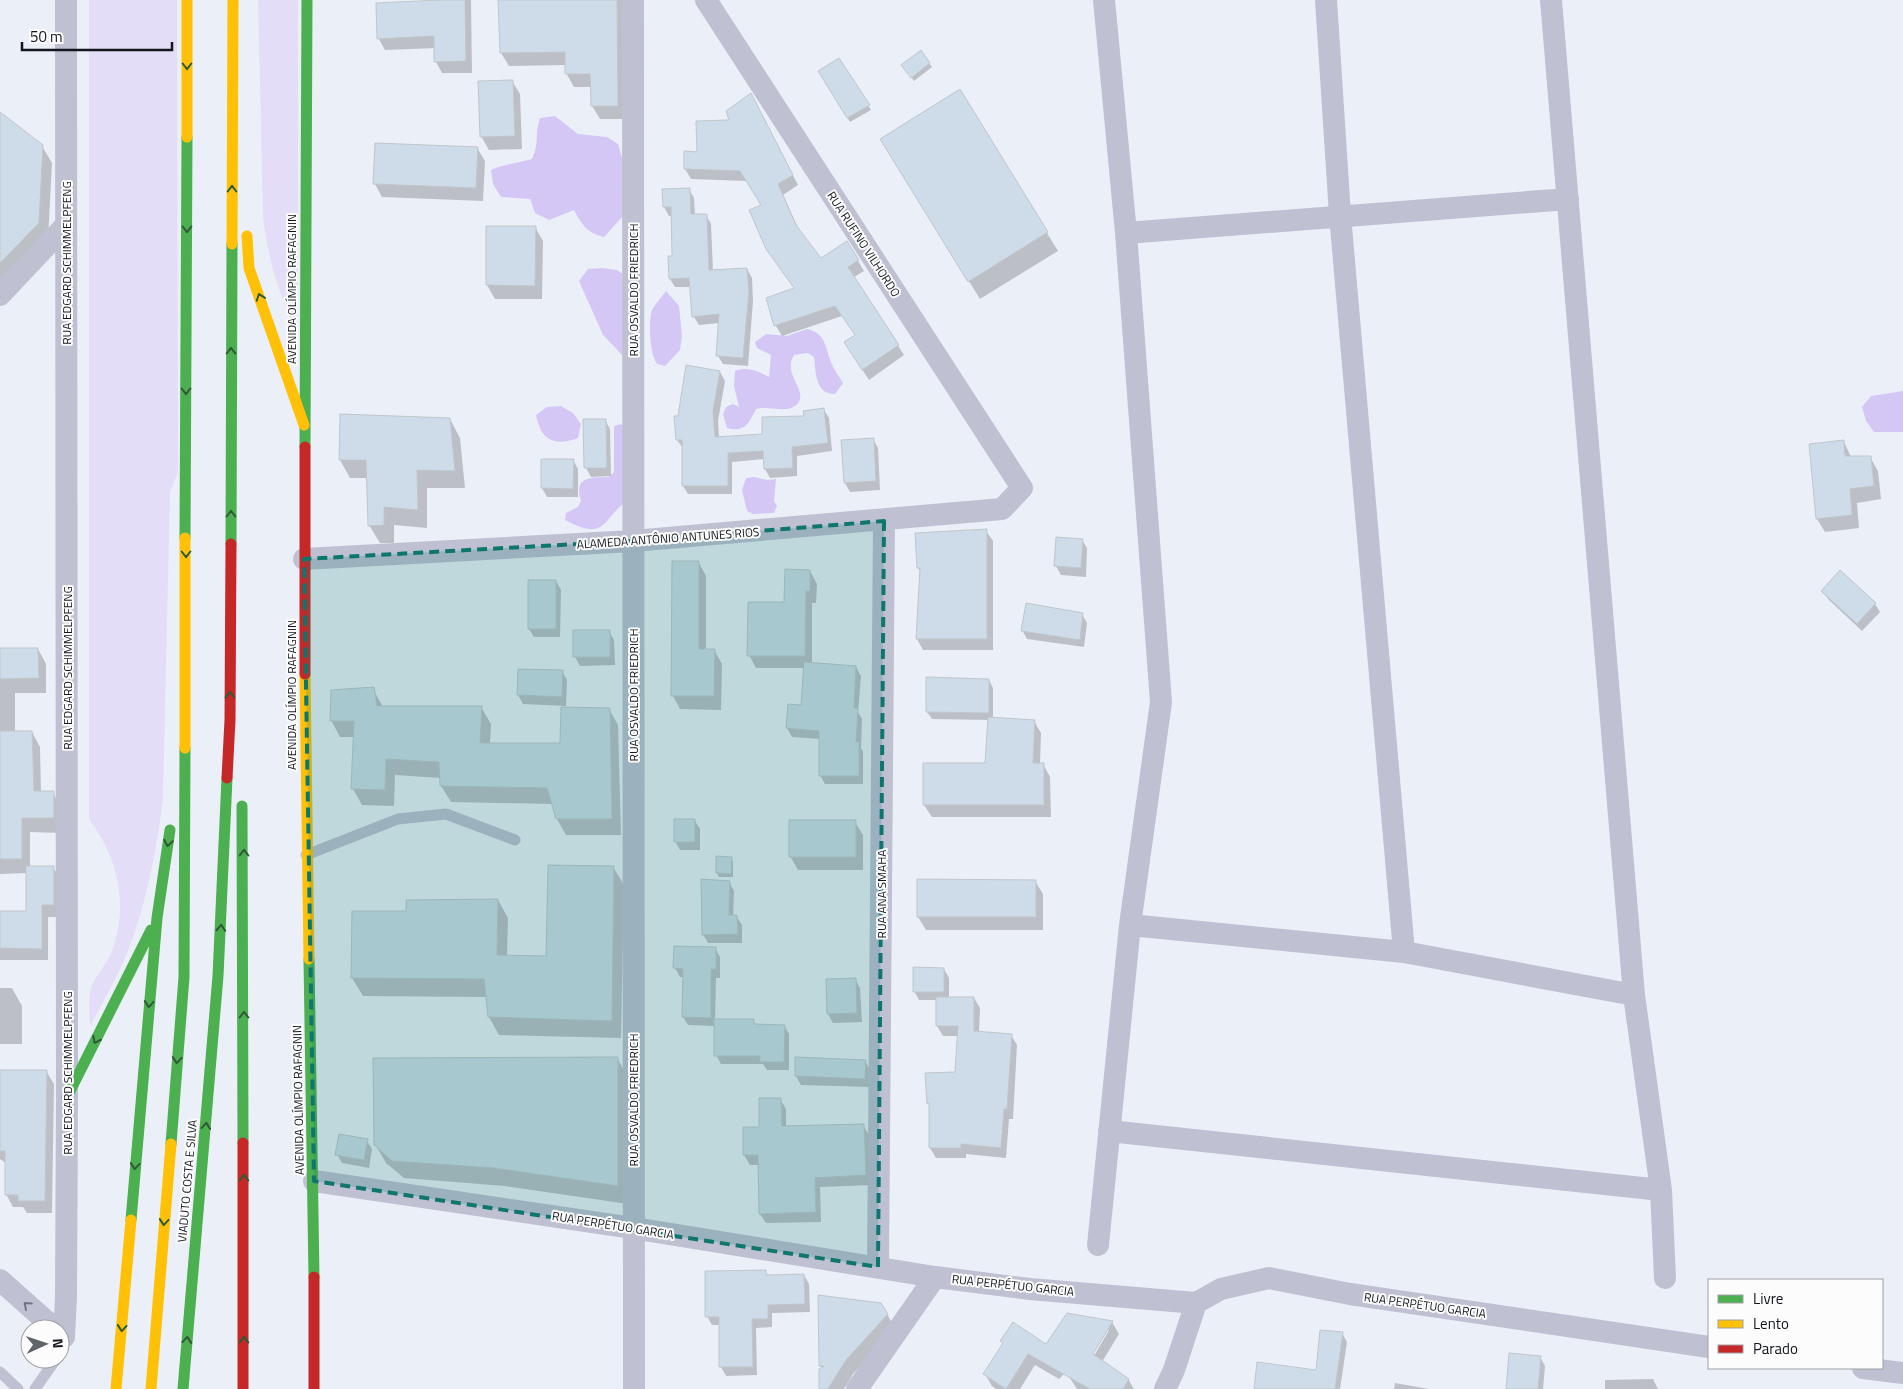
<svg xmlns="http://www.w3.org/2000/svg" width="1903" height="1389" font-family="'Titillium Web',sans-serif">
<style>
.green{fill:#e3ddf7}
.forest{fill:#d5c7f5}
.shadow{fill:#0003;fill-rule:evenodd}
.building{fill:#cddce8;stroke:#c0c6cb}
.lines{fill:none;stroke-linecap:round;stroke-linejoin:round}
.lane{stroke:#bfc1d3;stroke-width:11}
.street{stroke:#bfc1d3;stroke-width:22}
.fast{stroke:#4caf50;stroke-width:11}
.slow{stroke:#ffc107;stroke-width:11}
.jam{stroke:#c62828;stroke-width:11}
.oneway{stroke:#2d5b34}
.oneway2{stroke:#727481}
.marked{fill:#0f766e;fill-opacity:0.2;stroke:#0f766e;stroke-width:4;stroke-dasharray:10 6;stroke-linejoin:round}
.labels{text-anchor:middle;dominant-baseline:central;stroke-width:4;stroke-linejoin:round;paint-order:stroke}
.street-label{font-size:12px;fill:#13171d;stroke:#fcfcfc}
</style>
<rect width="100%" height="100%" fill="#ebf0f8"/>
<!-- green -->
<path class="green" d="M89,0h88l1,472 -8,20 -7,307c-7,54 -17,109 -38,159 -10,23 -23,46 -35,68 0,-11 -2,-28 1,-38 3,-10 16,-24 21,-37 17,-47 6,-93 -23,-132z
M258,0h40v334c-19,-38 -30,-75 -35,-117z"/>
<!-- forest -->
<path class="forest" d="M555,116l23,18 29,3 11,7 12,41 -6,30 -20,22c-17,-4 -22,-12 -30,-27l-25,10 -14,-7 -5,-14 -29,-2 -8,-13 -2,-14c13,-6 27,-7 41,-11 8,-17 2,-23 8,-41z
M602,268l15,2 11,8 -5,78 -20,-21 -24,-54 9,-12z
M666,291l13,15 3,30 -2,14 -15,16 -8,-2c-7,-9 -9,-42 -5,-54 3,-6 10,-13 14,-19z
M807,329c19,4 18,18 24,33 3,8 8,14 12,21l-8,11c-20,0 -19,-21 -21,-37l-6,-4 -14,2c-12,19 14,35 4,48 -9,12 -29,2 -42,6 -7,14 -11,24 -29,19l-4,-14 3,-7 7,-3 6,3 -5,-21 1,-15c12,-5 23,0 34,6l2,-22 -14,-7 -2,-6 11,-8 21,2z
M1903,391v41h-29l-8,-11 -4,-14 9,-11z
M561,406l12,7 8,11 -3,14c-24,9 -37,2 -42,-23l11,-8z
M621,424l5,6 6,68c-31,17 -22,46 -67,22l1,-7 12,-6 3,-6c-8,-26 11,-23 28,-24l5,-5v-46z
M754,477l13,3 9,-1 -2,22 3,5 -3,7 -21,1 -6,-3 -5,-21 4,-12z"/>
<!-- shadow -->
<path class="shadow" d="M435,0h36l1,73h-30l-6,-11v-14l-51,2 -6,-11z
M499,0h125l1,119h-25l-8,-13v-19h-18l-8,-14v-8l-57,1 -8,-13z
M921,52l11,15 -18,14 -9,-12z
M839,59l32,51 -21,12 -30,-50z
M512,81l8,13 2,55 -33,1 -8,-14z
M960,91l98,160 -78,48 -88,-142z
M756,105l42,80 -15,10 16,35 21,30 38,1 6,10 -10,6 50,78 -35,25 -24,-37 11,-7 -14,-20 -60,20 -6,-10 -9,-27 28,-10 -33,-84 -15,-24 -56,-2 -6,-10 45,-48z
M0,113l42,33 10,17 -4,77 -48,51z
M477,148l8,13 -2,40 -101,-4 -7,-13z
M689,189l5,9 1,17h11l5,9 2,47 34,-2 5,9 1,23 -5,65 -25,-2 -5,-8 2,-33 -21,2 -5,-8 -3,-30h-16l-5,-8 4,-22 -2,-41h-3l-5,-9z
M487,227h48l8,14 -1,58h-47l-8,-14z
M720,372l5,9 -7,40 1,17 45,-3 60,-25 5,8 3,33 -35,5v20l-27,2 -5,-9v-10l-33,3v32h-44l-5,-8v-38l-6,-8 2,-23z
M450,419l10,19 5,50h-38v40l-33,-3v18h-14l-11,-18 -1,-47h-18l-10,-18z
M605,420l5,9 1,47 -20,1 -5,-9z
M873,439l5,9 2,42 -30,2 -5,-9 -2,-42z
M1844,442l7,15h19l8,14 3,28 -24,4 2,25 -34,4 -8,-13z
M542,460h31l5,9v28h-31l-5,-9z
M986,531l7,10v109h-70l-6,-11 4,-67 -3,-4z
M1082,540l5,8 -1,29 -25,-2 -5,-9z
M699,563l7,13v74h8l8,14 -1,46 -41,-1 -7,-13z
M810,571l7,13 -1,19h-4v61l44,3 5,9 -3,36 4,7 -1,29 2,4v32h-38l-5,-9v-36l-28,-2 -5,-9 2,-23 14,1 2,-38h-49l-7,-13z
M556,581l5,9 -1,47h-26l-5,-8z
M1823,591l52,13 5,8 -18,19 -34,-32z
M1082,614l5,9 -3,24 -57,-8 -5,-9z
M609,631l5,9 1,25 -35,1 -5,-9 -1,-25z
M0,649h38l8,15v29h-31v39h17l8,15 1,46h12l8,14v26l-31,-1v35h23l7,12v38h-12v43h-48v-48h27l1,-39 -28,1z
M562,671l5,9 -1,26 -43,-2 -5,-9z
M989,680l4,8v30l41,3 7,12 -1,31h3l7,13 1,40h-119l-8,-12 62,-41 3,-44 -57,-1 -5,-7z
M373,689l10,18h98l10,17 -1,20 71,1 48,-36 9,16 3,110h-55l-9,-16 -4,-15 -102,-2 -10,-16v-8l-46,-3 -1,31 -32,-1 -9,-16 1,-52h-14l-9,-17z
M695,821l5,8v21h-20l-5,-9z
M855,822l8,13v35h-65l-8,-14z
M731,858l2,4v15h-14l-2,-4z
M613,867l11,18 -3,153 -122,-3 -10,-18 -2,-20 -124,-1 -11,-18 1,-65 54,-1 91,-12 10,18 -1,38 40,1z
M1035,881l8,13v36h-117l-8,-13z
M729,882l5,9 -1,25h3l6,9v18h-34l-5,-9z
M715,948l5,9v21h-4l-1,42h38l3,5 28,1 5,8v36h-22l-4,-6h-42l-5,-9v-29l-28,-1 -5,-8 1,-40h-4l-5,-9z
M944,969l5,9v20h25l6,10 -1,25 32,2 6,10 -4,74h-4l-3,39 -40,-4v4h-30l-6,-10v-40l-2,-5 28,-30 3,-37h-16l-6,-10v-26h-18l-5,-9z
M855,979l5,9 2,34 -29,1 -5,-9 -1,-34z
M0,988h12l10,18v38h-22z
M617,1058l10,18 1,128 -123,-18 -101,-8 -18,-15 -11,-19z
M865,1061l5,9v17l-69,-2 -5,-9z
M0,1071h46l8,13 -2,129h-25l-4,-6h-10l-7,-13v-31l-6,-4z
M780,1099l6,10v18l77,-2 6,10 2,50 -51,2 1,35 -55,1 -6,-9v-49h-10l-6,-10z
M367,1141l5,8 -3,19 -27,-5 -5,-9z
M765,1271l3,5 36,-1 5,9 1,28 -38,1v14l-16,1 1,47 -31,1 -5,-9 -1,-42h-8l-5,-9z
M887,1314l8,14 -42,46 -9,15h-24l2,-20 -2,-4z
M1112,1322l7,12 -17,28 26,17 6,10h-57l-11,-17 -7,7 -24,-14 -15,24h-24l-4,-3 -7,-12 19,-30 42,2zM1106,1330h3l-18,31 -2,-2z
M1342,1333l5,9 -7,47h-85l62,-18z
M1540,1357l5,9 -2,23h-36z
M1653,1379l5,10h-53v-9z
M1395,1383l34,6h-35z"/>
<!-- building -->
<path class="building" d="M440,0h25l1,61 -32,1v-26l-57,3 -1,-36z
M498,0h119l1,106h-27l-1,-32h-25v-22l-65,1z
M921,50l9,13 -19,15 -10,-13z
M839,58l31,47 -23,13 -29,-47z
M513,80l2,56 -35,1 -2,-56z
M960,89l88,143 -80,50 -88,-143z
M751,93l42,82 -15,9 18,41 25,33 26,-17 12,19 -11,7 51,78 -37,25 -18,-28 11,-7 -20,-29 -61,20 -8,-28 28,-10 -28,-39 -17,-39 12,-5 -21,-34 -56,-2v-18l13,1 -1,-31 33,-1 -3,-9z
M0,112l43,33 -4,78 -39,40z
M375,143l103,4 -2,41 -103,-4z
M690,188l1,26h16l2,56 38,-2 2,23 -6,67 -27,-2 3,-42 -27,3 -3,-39 -20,1 -1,-23h4l-1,-49h-8l-1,-18z
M486,226h50l-1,60 -49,-1z
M686,365l34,6 -7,40 2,26 47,-3v-17l42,-1 -1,-5 21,-3 4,35 -36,4 1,21 -29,1 -1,-18 -35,2v33h-46v-46h-6l-2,-24h4z
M340,414l110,4 5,53 -38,-1 1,40 -34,-3v18l-16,1 -2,-66h-27z
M583,419h23l1,49h-23z
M874,438l2,43 -32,2 -3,-43z
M1844,440l1,16h26l3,30 -24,3 2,26 -36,4 -7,-75z
M541,459h33l-1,30 -32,-1z
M987,529v110h-71l4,-71h-3l-2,-35z
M1056,537l27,2 -2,29 -27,-2z
M672,561h27v88h16l-1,47h-43z
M785,569l25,1v21h-4l-1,65h-58l1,-54h36z
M1840,570l36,33 -19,21 -36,-33z
M528,580h28v49h-28z
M1026,603l57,10 -3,27 -59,-9z
M573,630h37v27h-37z
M0,648h38l1,30 -39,1z
M804,662l52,4 -2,42 4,1 -2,33h3v34h-40v-45l-33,-3 2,-24 13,1z
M518,669l45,1 -1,27 -45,-2z
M926,677l63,2v34l-63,-1z
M374,687l3,19h105l-2,37h80l1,-36 49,1 2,111h-56l-9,-31 -107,-2 -1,-24 -53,-3 -1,31 -34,-1 3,-68h-24l1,-31z
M988,717l47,3 -2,43h11v42h-121v-42h62z
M0,731h32l2,60h20v27h-32v41h-22z
M674,819h21v23h-21z
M789,820h67v37h-67z
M716,856l16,1 -1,17 -15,-1z
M548,865l66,1 -2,155 -124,-4 -4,-38 -133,-1 1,-67h54v-11l92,-1 -1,56 49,1z
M26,866h28v39h-12v44l-42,-1v-37h26z
M701,879l29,2 -1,34h8l1,19 -36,1z
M917,879l119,1v37h-119z
M674,946l42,1v22h-5v49l-29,-1 1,-48 -10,-1z
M913,967l31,1v24h-31z
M856,978l1,35 -30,1 -1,-35z
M936,997h38v34l38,3 -5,75h-3l-3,39 -40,-4v4h-32v-45l-2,1 -2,-31 30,-1 3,-46h-22z
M714,1019h40v5l31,1 -1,37h-24v-6h-46z
M618,1057v129l-124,-18 -102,-7 -18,-16 -1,-87z
M795,1057l71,3 -1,19 -70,-3z
M0,1070h47l-2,131h-27v-6h-13v-44h-5z
M759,1098h22l1,28 82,-2 2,51 -51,3 1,34 -57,2 -1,-59h-15v-28h16z
M339,1134l29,5 -4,21 -29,-5z
M766,1270v5l38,-1 1,30 -37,1v14h-16l1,48h-34v-50h-14v-46z
M818,1295l63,8 7,11 -42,46 -18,29h-9v-20l5,-3h-5z
M1067,1313l46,8 -20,33 36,25 -6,10h-33l-62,-35 -22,35 -23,-15 20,-31 -3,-2 13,-19 33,22z
M1320,1330l23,2 -8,57h-81l3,-27 59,8z
M1509,1353l32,3 -3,33h-32z"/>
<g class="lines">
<!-- lane -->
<path class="lane" d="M306,855l92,-36 48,-5 69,26
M0,1372l18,17
M35,1389l21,-30"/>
<!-- street -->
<path class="street" d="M633,0l1,1389
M1326,0l14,215 64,737
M1551,0l83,995 27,195 4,88
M1126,233l442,-34
M0,295l66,-70
M304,559l329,-18 369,-32 20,-21 -316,-488
M1130,925l274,27 230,43
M1109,1131l552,59
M314,1181l319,47 302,49 95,12 166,14 25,-14 48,-11 81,16 359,53
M1098,1245l32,-320 31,-223 -35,-469 -22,-233
M878,1267l6,-746
M0,1280l55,49
M64,1337l2,-40 1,-200 -1,-1097
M1863,1368l40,5
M857,1389l78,-112
M1165,1389l9,-19 22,-67"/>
<!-- fast -->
<path class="fast" d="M305,447l2,-447
M185,538l2,-401
M231,544l1,-300
M242,806l1,337
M309,959l5,318
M67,1097l84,-167
M171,1144l13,-167 1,-229
M131,1220l26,-302 13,-88
M183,1389l35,-413 9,-198"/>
<!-- slow -->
<path class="slow" d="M187,137v-137
M247,236l2,32 55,157
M232,244l1,-244
M305,674l4,285
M185,748v-210
M116,1389l15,-169
M151,1389l20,-245"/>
<!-- jam -->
<path class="jam" d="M305,447v227
M227,778l3,-58 1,-176
M243,1143v246
M314,1277v112"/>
</g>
<!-- one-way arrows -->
<defs><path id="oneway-chevron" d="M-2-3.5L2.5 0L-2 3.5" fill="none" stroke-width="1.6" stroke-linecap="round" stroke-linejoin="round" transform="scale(1.25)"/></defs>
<g class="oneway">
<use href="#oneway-chevron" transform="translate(187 66) rotate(90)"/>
<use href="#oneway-chevron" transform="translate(232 189) rotate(-90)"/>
<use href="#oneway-chevron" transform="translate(187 229) rotate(90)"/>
<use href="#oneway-chevron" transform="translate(260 297) rotate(-109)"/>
<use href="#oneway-chevron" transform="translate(231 351) rotate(-90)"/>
<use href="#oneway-chevron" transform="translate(186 391) rotate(90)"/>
<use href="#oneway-chevron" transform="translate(231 514) rotate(-90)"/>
<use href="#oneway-chevron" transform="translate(186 554) rotate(90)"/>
<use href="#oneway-chevron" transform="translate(230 695) rotate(-90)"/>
<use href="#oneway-chevron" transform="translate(168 843) rotate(99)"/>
<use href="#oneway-chevron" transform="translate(244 853) rotate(-90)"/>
<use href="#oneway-chevron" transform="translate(221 928) rotate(-87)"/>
<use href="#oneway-chevron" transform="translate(149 1004) rotate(95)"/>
<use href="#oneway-chevron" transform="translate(244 1015) rotate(-90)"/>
<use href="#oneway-chevron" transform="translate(96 1040) rotate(117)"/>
<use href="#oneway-chevron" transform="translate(177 1060) rotate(95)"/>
<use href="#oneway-chevron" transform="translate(206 1126) rotate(-85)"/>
<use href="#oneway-chevron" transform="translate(135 1166) rotate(95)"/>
<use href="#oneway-chevron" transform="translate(244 1178) rotate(-90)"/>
<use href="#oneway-chevron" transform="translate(164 1222) rotate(95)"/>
<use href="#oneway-chevron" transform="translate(122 1328) rotate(95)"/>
<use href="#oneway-chevron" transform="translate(187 1340) rotate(-85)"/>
<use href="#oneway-chevron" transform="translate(244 1340) rotate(-90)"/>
</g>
<use class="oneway2" href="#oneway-chevron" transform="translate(27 1305) rotate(-138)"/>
<!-- marked area -->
<path class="marked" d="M884,521l-6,746 -564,-86 -10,-622 329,-18z"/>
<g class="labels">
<!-- street labels -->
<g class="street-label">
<text transform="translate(864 244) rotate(57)">RUA RUFINO VILHORDO</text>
<text transform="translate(66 263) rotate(-90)">RUA EDGARD SCHIMMELPFENG</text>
<text transform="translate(291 289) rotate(-90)">AVENIDA OLÍMPIO RAFAGNIN</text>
<text transform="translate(633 290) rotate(-90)">RUA OSVALDO FRIEDRICH</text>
<text transform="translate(668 538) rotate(-4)">ALAMEDA ANTÔNIO ANTUNES RIOS</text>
<text transform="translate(67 668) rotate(-90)">RUA EDGARD SCHIMMELPFENG</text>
<text transform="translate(291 695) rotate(-90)">AVENIDA OLÍMPIO RAFAGNIN</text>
<text transform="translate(633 695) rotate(-90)">RUA OSVALDO FRIEDRICH</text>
<text transform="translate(881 894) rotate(-90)">RUA ANA SMAHA</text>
<text transform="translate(67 1073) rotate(-90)">RUA EDGARD SCHIMMELPFENG</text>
<text transform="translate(298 1100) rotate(-91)">AVENIDA OLÍMPIO RAFAGNIN</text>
<text transform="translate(633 1100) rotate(-90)">RUA OSVALDO FRIEDRICH</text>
<text transform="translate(187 1181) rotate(-85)">VIADUTO COSTA E SILVA</text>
<text transform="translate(613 1225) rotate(9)">RUA PERPÉTUO GARCIA</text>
<text transform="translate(1013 1285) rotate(6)">RUA PERPÉTUO GARCIA</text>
<text transform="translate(1425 1305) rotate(8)">RUA PERPÉTUO GARCIA</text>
</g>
</g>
<!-- legend -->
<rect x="1708" y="1279" width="175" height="90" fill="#fcfcfc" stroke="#9fa0a3"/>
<rect x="1718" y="1295" width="25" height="8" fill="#4caf50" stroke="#9fa0a3"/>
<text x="1753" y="1304" font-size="15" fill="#13171d">Livre</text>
<rect x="1718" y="1320" width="25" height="8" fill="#ffc107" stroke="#9fa0a3"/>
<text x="1753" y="1329" font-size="15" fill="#13171d">Lento</text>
<rect x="1718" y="1345" width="25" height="8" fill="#c62828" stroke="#9fa0a3"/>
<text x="1753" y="1354" font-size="15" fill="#13171d">Parado</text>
<!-- north arrow -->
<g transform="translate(45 1344) rotate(87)"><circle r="24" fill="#fcfcfc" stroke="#9fa0a3"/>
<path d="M0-4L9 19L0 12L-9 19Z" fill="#5f636a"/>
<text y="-8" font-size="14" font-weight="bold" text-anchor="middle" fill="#13171d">N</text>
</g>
<!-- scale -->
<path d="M22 42v8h150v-8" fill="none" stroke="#13171d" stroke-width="2.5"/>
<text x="30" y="42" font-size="15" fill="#13171d" stroke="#fcfcfc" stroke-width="4" paint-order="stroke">50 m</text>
</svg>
